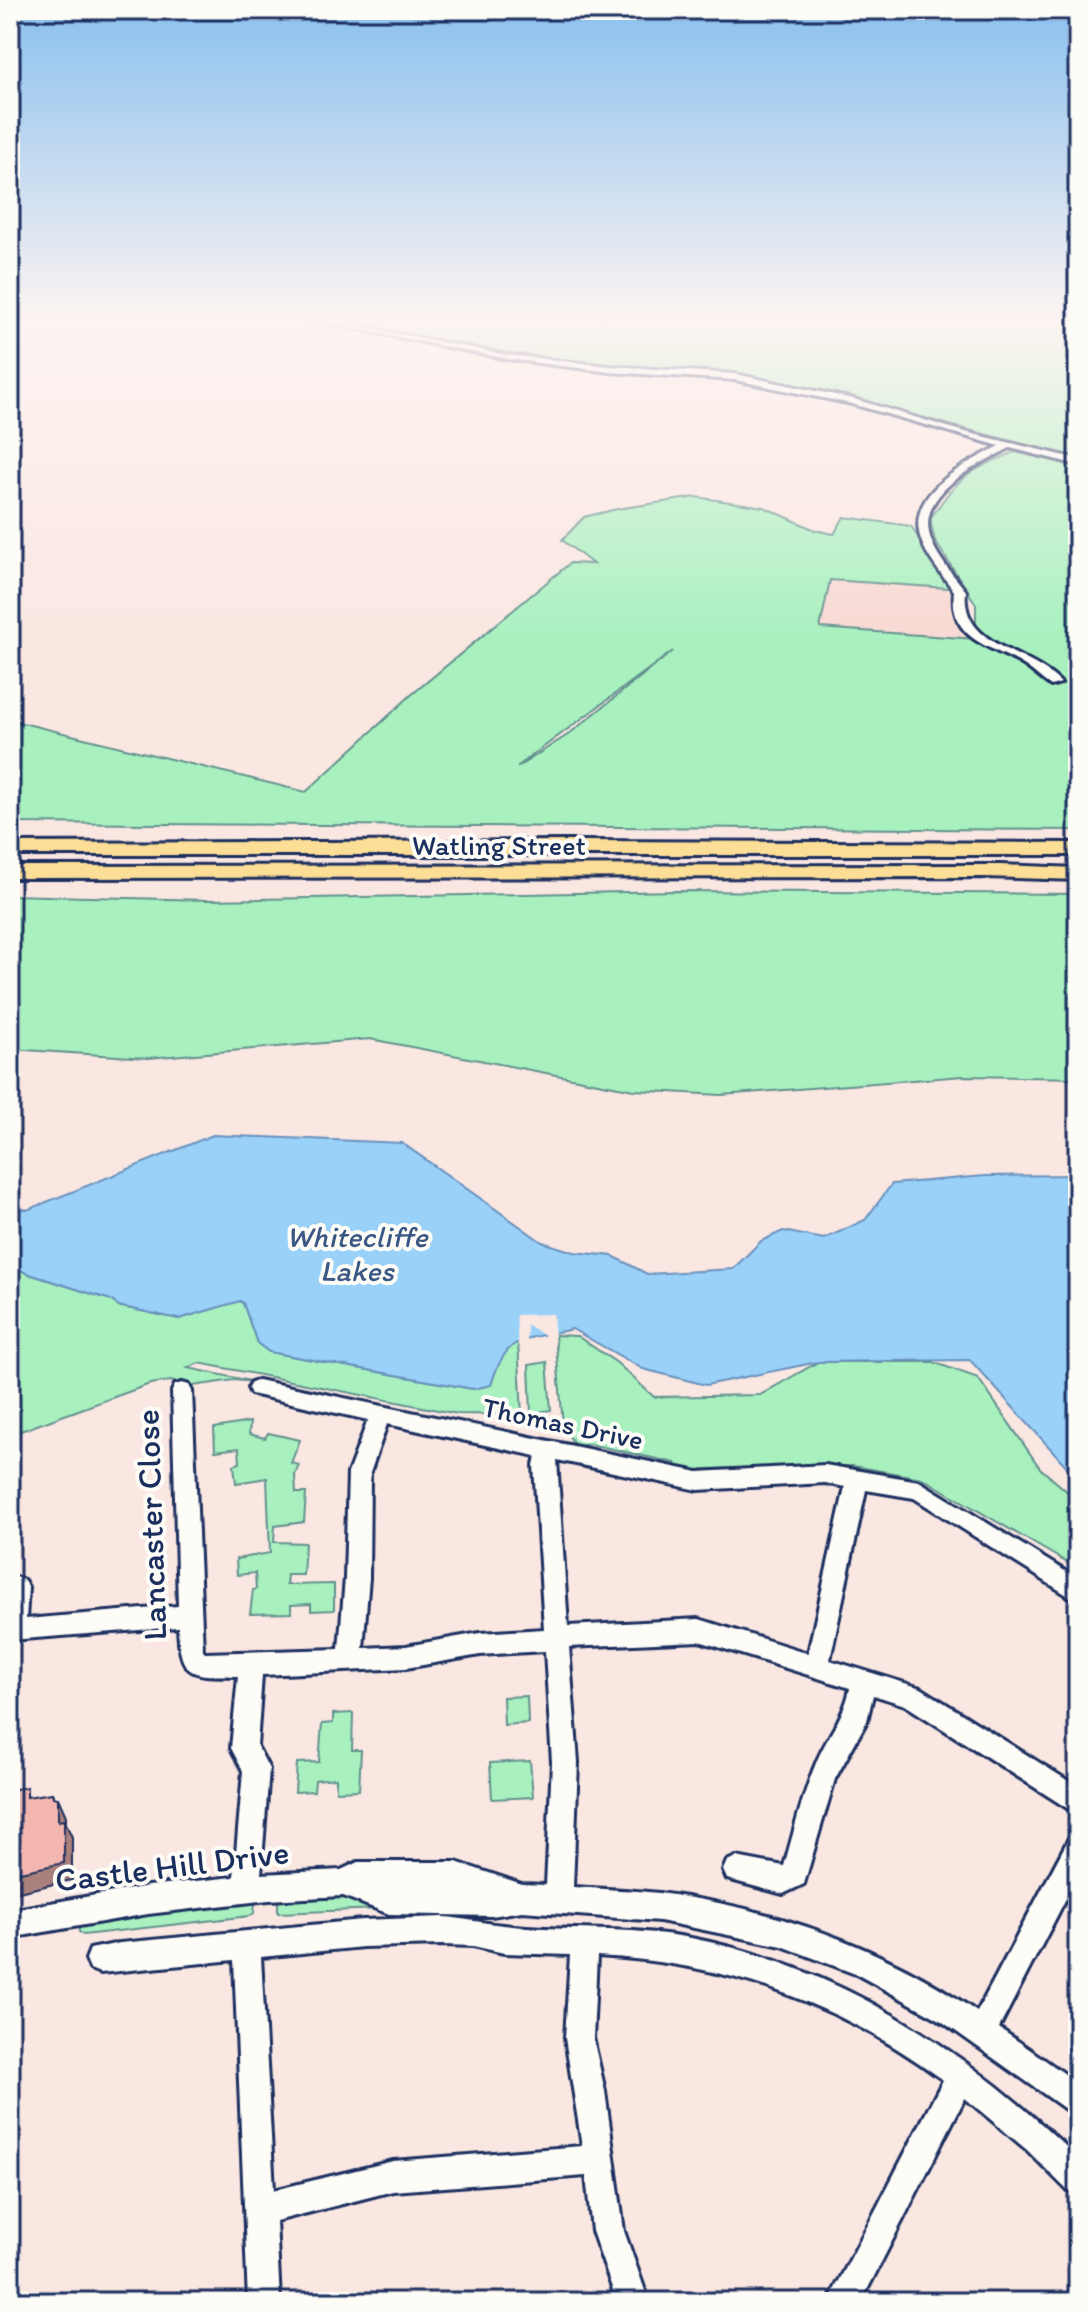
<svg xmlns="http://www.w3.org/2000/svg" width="1088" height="2312" font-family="Itim,sans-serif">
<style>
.built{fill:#f8d9d3}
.green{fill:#a8f1bf;stroke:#62908e;stroke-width:2;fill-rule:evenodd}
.water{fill:#9ad1f9;stroke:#6790bb;stroke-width:2}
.pier{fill:#fae7e2}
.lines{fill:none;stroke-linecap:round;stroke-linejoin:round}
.minor-casing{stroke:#1b2f5e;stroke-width:6}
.highway-casing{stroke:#1b2f5e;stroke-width:6}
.minor{fill:#fdfcf7;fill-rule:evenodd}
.highway{fill:#fcde96;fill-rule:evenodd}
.shaded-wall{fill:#aa807b;stroke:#1b2f5e;stroke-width:2}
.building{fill:#f3b7b0;stroke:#1b2f5e;stroke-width:2}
.labels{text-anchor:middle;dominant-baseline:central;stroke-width:8;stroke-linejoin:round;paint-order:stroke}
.street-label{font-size:28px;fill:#1b2f5e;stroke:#fdfcf7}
.water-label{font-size:30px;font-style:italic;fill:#3b5885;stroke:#fdfcf7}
.near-street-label{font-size:34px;fill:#1b2f5e;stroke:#fdfcf7}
</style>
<rect width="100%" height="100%" fill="#fae7e2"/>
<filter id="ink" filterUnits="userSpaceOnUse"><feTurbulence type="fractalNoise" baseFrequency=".0125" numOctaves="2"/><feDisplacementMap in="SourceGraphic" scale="16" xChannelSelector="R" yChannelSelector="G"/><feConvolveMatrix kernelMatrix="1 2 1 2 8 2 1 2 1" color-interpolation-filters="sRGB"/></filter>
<g filter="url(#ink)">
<!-- built -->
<path class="built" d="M830,580l119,8 6,33 19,18 -154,-10z"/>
<!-- green -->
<path class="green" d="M321,317h757v142l-205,-55 -138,-30 -67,-3 -155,-15z
M1015,452l63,14v364l-1068,-7v-103l296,72 104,-96 160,-133 23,1 -31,-24 22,-23 33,-8 79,-12 68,10 51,23 19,4 10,-17 67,9 38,62 -119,-8 -10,48 156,11v-35l-41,-63 -5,-22c29,-43 37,-47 85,-67zM673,651l-104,83 -51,33v-1z
M678,891l400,3v184l-115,-2 -242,19 -87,-5 -264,-51 -222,19 -138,-9v-154l197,5z
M10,1263l16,10 86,27 6,6 61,13 60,-18 4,2 14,40 12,9 204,37 18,-4c5,-17 8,-36 27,-43l4,73 -64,-1 -259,-51 -11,5 67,14 -21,-2 -48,7 -15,-6 -21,3 -135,49 -5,54z
M555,1335l22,1 40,27 37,34 106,-2 58,-33h115l45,16 62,90 38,33v68l-156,-91 -69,-12 -151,3 -7,6 -16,-5 -4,-7 -86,-19 -14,3 -12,-23z
M547,1362l4,48 -20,3 -2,-48z
M250,1422l-1,12 16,4 3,-5 32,7 -9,23 8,2 -4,10 1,18h10l-2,29 -29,4 -1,16 31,1 -2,32h-16l-1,10 48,-1v26l-23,1v-7l-20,1v8l-41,1 3,-24 3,-1 -1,-16 -18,2 -1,-16 34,-6 -3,-75 -31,5 -2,-18 6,-2 -1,-15 -24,3 -1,-23z
M527,1696l1,27 -24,2 -1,-28z
M353,1713l-1,37h9l-2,40 -23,1v-13l-21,2 -1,11 -19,1 2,-29 22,-1 3,-38 11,-1v-9z
M530,1761l3,36 -41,2 -2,-36z
M347,1897l34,12 -103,4v-12z
M255,1902l-1,11 -4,3 -167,19 -4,-3v-9z"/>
<!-- water -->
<path class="water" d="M213,1135l189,8 140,99 32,10 39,4 34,18 86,-5 28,-28 22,-10 41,8 41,-19 27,-36 93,-8 93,-1v304l-108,-119 -152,2 -112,23 -63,-16 -71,-40c-49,12 -65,3 -81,56l-18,4 -204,-37 -12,-9 -14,-40 -3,-2 -61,18 -61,-13 -7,-6 -85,-27 -16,-10v-58l17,5z"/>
<!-- pier -->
<path class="pier" d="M553,1314l2,23 -10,3v-4l-18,-11v19l-9,2 -2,-31z"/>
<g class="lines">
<defs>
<path id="minor" d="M298,317h15l194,38 103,11 125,8 119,25 107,32 117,28v6l-68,-17c-31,16 -90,42 -81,85 5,22 24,41 37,58 -6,55 61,58 95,92l-10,3c-9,-6 -17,-14 -26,-20 -33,-21 -76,-24 -71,-75 -12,-17 -31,-37 -35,-59 -8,-43 50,-70 81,-86l-148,-42 -117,-24 -125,-8 -103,-13z
M258,1380l440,92 127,-7 94,16 159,98v23l-164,-104 -48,-8 -36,170 91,28 157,99v28l-173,-110 -32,-10 -6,26 -32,58 -31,105 -21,10 -56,-15 -4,-9 4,-9 9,-4 48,9c10,-34 18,-70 32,-103 11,-27 29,-47 34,-75l-151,-47 -130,6 9,115 -5,125c28,2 57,3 86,6 111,14 226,54 318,119l92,-174 9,-4v41l-79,153 79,55v33l-10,-5 -131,-93 -79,-43 -76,-29 -122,-25 -138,-10 -30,5 -103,-2 -46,-18 -74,4 -121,14 -138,24v-28l138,-24 86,-9 9,-106 -12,-23 7,-72c-47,-1 -58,3 -60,-49l-168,13v-61l6,-2 8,3 4,7 -2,32 152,-13 -6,-215 3,-6 7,-2 7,2 3,6 11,260 2,2 134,-4 6,-71 3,-105 20,-53 -117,-26 -3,-6 3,-6zM387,1424l149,32 -2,9 10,164 -64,4 -74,13 -43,2 6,-70 1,-105zM557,1460l141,30 127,-7 20,4 -37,166 -109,-34 -131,7zM545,1651l7,111 -6,123 -24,-1 -66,-22h-98l-17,8 -80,4 8,-105 -12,-23 5,-71 144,-7 74,-13z
M443,1917c20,1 39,6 60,8 63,7 126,1 188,13 151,29 279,115 387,220v36l-11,-4 -40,-40 -62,-52 -104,204h-33l115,-222c-105,-78 -216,-117 -346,-124l-4,82 12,53 19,140 25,71h-32l-25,-71 -6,-55 -193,15 -117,30 4,81h-32l-14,-342 -134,13 -10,-4 -4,-10 4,-10 30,-6 243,-23zM443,1945l30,1 31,7 66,2 -5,83 17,108 -189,15 -119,29 -13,-233 102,-10z"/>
<path id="highway" d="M571,841l507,2v12h-1068v-12z
M999,865l79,3v12l-94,-3 -974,1v-12z"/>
</defs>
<!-- minor casing -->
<use href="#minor" class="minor-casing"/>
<!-- highway casing -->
<use href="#highway" class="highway-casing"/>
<!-- minor -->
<use href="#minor" class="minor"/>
<!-- highway -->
<use href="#highway" class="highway"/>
</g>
<!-- shaded-wall -->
<path class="shaded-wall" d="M52,1793l6,13v-8l8,18v8l6,13v43l-62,14v-20l48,-53z"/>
<!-- building -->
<path class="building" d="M27,1787v10l25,-4 1,4 5,1v23l6,-1v43l-54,11v-84z"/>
</g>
<!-- sky -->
<linearGradient id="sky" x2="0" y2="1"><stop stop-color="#89c0ef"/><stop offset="0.5" stop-color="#fdf4f2"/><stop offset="1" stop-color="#fdf4f2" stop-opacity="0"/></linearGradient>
<rect width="1088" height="640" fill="url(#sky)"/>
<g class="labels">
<!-- street labels -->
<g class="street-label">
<text x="499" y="845">Watling Street</text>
<text transform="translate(563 1423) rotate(12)">Thomas Drive</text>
</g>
<!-- water labels -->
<g class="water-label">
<text x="357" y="1236">Whitecliffe<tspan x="357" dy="34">Lakes</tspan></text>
</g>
<!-- near-street labels -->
<g class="near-street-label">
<text transform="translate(151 1525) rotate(-92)">Lancaster Close</text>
<text transform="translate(172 1866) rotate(-7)">Castle Hill Drive</text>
</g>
</g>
<!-- margin -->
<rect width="1088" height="2312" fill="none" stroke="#fdfcf7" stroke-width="40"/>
<rect x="20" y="20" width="1048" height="2272" fill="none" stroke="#1b2f5e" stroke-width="3" filter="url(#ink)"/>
</svg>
